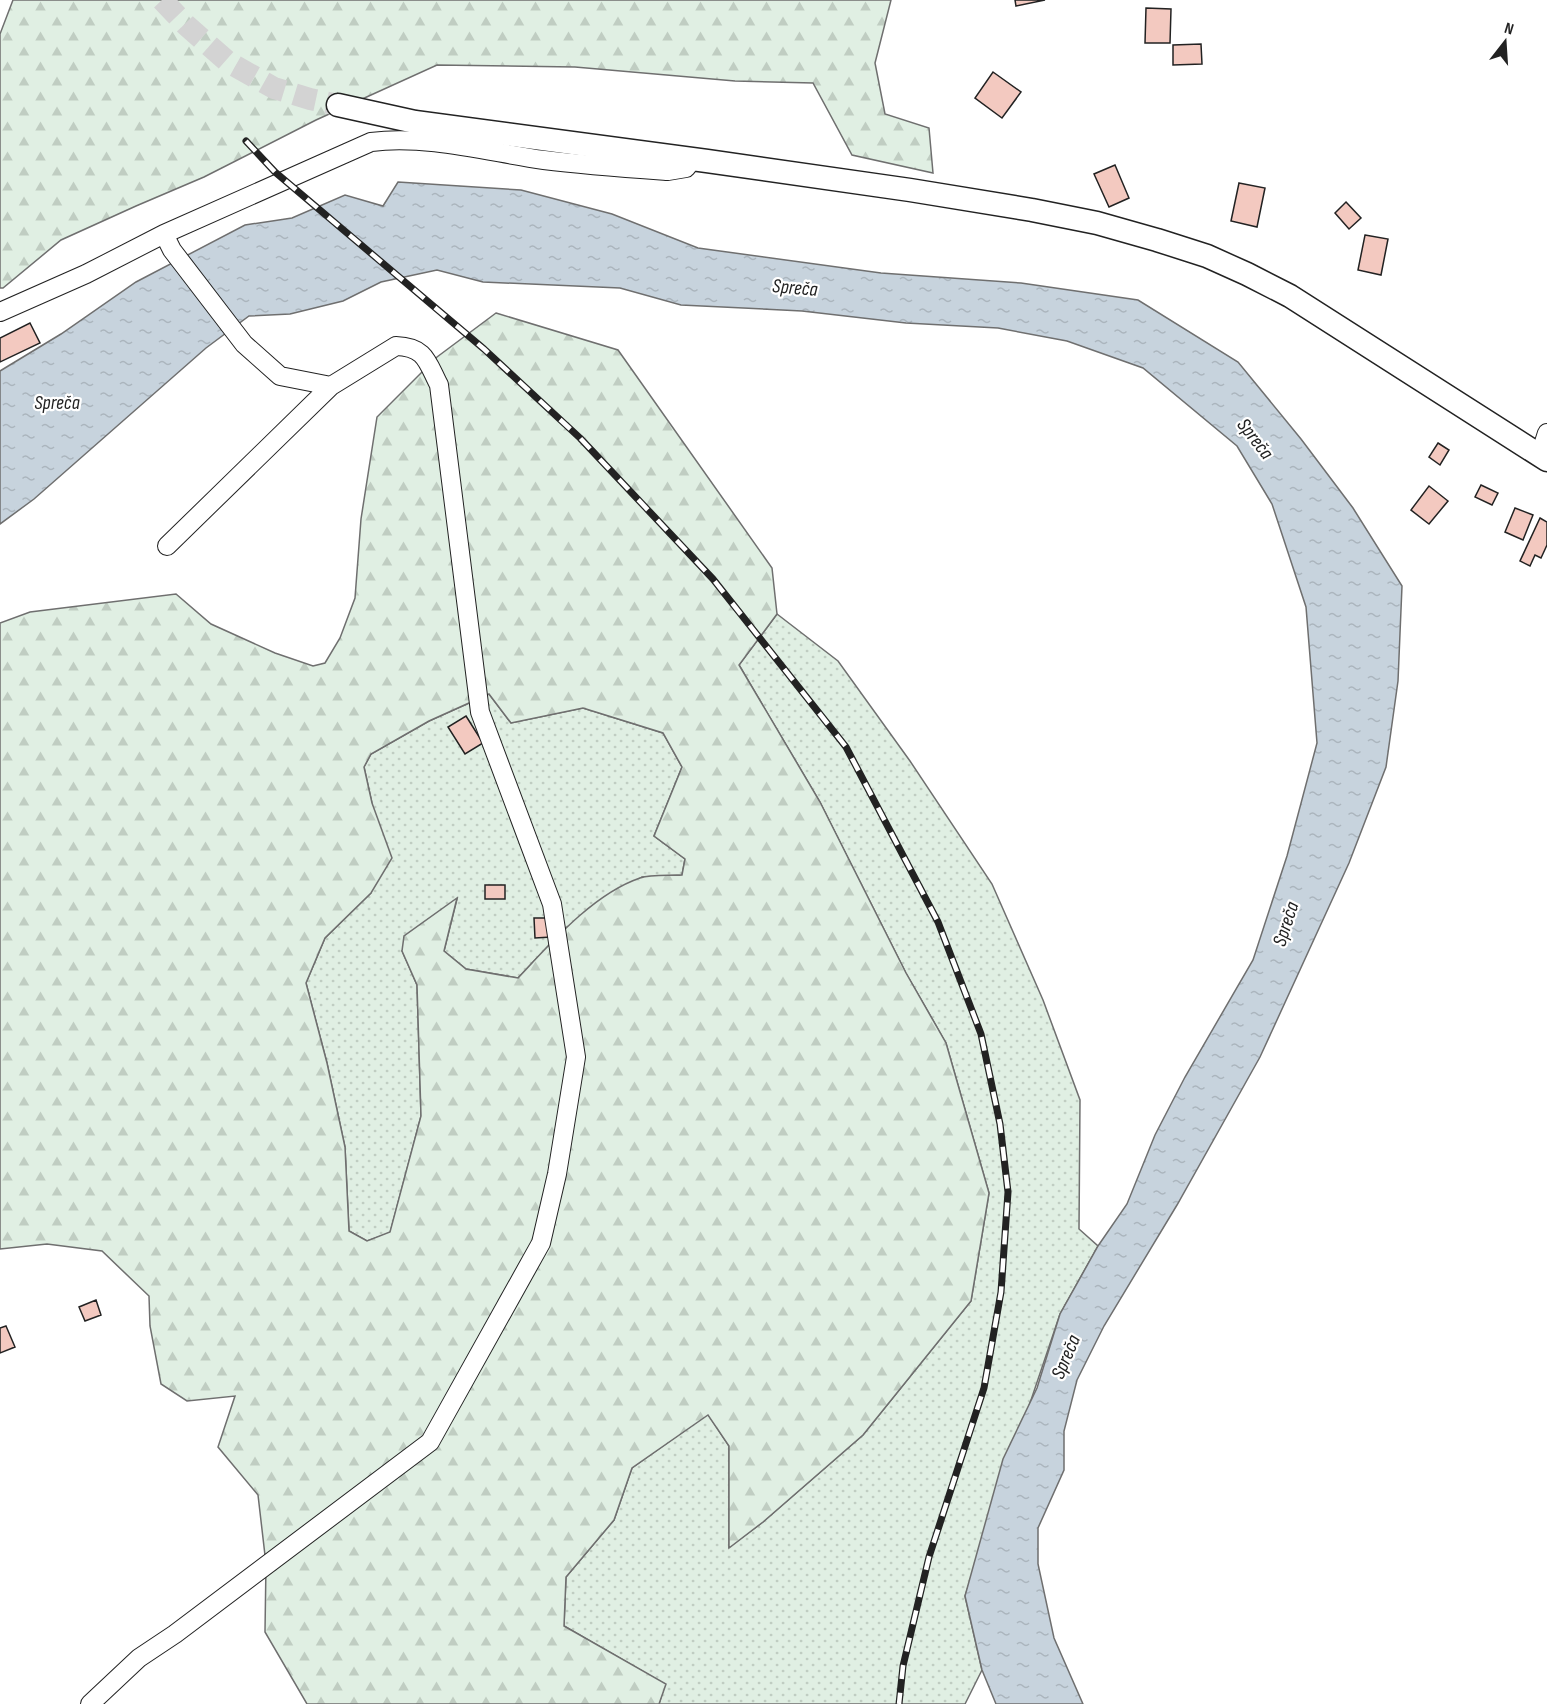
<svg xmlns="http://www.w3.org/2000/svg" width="1547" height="1704" font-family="'Sofia Sans Condensed',sans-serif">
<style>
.grass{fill:url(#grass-dots);stroke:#6f6f6f;stroke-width:1.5}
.forest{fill:url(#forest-firs);stroke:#6f6f6f;stroke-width:1.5;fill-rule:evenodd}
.water{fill:url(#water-ripples);stroke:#6f6f6f;stroke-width:1.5}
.building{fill:#f3c9c0;stroke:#222;stroke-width:1.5}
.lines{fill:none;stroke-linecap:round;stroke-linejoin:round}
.major-tunnel{stroke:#d3d3d3;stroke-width:22;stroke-dasharray:22 11;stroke-linecap:butt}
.minor-casing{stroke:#222;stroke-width:20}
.major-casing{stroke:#222;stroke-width:25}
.minor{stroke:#fff;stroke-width:18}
.major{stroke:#fff;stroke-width:22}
.rail-casing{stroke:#222;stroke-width:7}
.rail{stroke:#fff;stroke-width:4.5;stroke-dasharray:14;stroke-linecap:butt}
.labels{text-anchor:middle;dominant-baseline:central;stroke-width:4.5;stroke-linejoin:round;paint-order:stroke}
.water-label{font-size:20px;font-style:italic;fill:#222;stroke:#fff}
</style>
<defs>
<pattern id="grass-dots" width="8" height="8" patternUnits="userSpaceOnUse" patternTransform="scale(1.5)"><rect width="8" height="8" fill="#e0efe3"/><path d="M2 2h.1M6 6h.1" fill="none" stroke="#c0cdc2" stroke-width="1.8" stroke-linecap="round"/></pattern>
<pattern id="forest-firs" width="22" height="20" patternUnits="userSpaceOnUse" patternTransform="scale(1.5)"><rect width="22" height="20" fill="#e0efe3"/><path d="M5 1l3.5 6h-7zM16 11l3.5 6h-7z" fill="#c0cdc2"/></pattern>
<pattern id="water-ripples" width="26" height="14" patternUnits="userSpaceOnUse" patternTransform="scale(1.5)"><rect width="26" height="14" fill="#c7d3dd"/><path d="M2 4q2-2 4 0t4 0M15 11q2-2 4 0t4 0" fill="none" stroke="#abb5bd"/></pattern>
</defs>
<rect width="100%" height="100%" fill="#fff"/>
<!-- grass -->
<path class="grass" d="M777,614l61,47 72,100 82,123 51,116 37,100 -1,129 19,17 -38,68 -95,282 17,74 -17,34h-306l6,-20 -101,-58 2,-49 48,-57 18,-52 76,-54 21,32v101l34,-25 100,-87 108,-134 18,-108 -43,-150 -40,-70 -86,-171 -81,-137z
M489,694l22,29 72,-15 80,25 19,34 -28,69 31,23 -3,16 -40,2 -78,52 -46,49 -52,-9 -22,-18 13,-52 -55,52 15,34 4,131 -31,117 -23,8 -18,-10 -4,-84 -18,-84 -21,-80 19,-45 46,-45 1,-90 -8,-36 7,-13 58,-33z"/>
<!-- forest -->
<path class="forest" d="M13,0h878l-16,63 10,51 44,14 4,45 -81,-18 -39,-72 -78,-2 -160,-14 -138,-2 -121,55 -112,57 -68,29 -75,34 -58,48h-3v-254z
M496,313l122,37 154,218 5,46 -38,51 81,137 86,171 40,70 43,150 -18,108 -108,134 -100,87 -34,26v-102l-21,-31 -76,53 -18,52 -48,57 -2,49 102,58 -7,20h-352l-42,-72 1,-68 -8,-69 -40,-48 17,-51 -48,5 -26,-17 -11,-58 -1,-30 -47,-45 -55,-7 -47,5v-626l30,-11 146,-18 35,30 64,29 38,13 12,-3 15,-25 15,-40 6,-79 16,-102 60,-60zM489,694l22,29 72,-15 80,25 19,34 -28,69 31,23 -3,16c-13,1 -30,-1 -42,3 -47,16 -89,65 -122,100l-52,-9 -22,-18 13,-53 -53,38 -2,15 15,34 4,131 -31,116 -23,9 -18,-10 -4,-84 -18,-84 -21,-80 19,-45 46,-45 21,-35 -20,-55 -8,-36 7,-13 58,-33z"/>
<!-- water -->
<path class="water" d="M398,182l123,8 91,24 86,34 183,25 140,10 117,17 100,62 63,77 52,69 49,78 -4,95 -12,86 -37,96 -89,194 -83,148 -73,121 -27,54 -13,51v39l-26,58v36l16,74 29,66h-87l-14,-34 -17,-74 38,-137 34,-71 23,-74 38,-68 29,-42 28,-69 30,-58 68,-117 34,-104 30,-113 -11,-136 -34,-103 -35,-58 -94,-78 -76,-27 -69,-13 -92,-5 -104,-12 -121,-6 -61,-17 -137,-6 -46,-12 -56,12 -38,19 -53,13 -41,2 -43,32 -172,151 -34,25v-153l61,-37 75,-52 109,-57 47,-7 53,-23 38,11z"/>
<!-- building -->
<path class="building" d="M1015,0h30l-29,6z
M1146,8l25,1 -1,34h-25z
M1201,44l1,20 -29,1v-20z
M993,72l28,20 -19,26 -27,-20z
M1115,165l14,33 -20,9 -15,-33z
M1239,183l26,5 -8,39 -26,-6z
M1346,202l15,16 -12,11 -14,-16z
M1365,235l23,4 -7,36 -23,-5z
M30,323l10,20 -40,19v-24z
M1438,443l11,7 -9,15 -11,-8z
M1481,485l17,8 -6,12 -17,-8z
M1429,486l19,15 -19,23 -18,-14z
M1515,508l18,7 -10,25 -18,-8z
M1540,518l7,4v23l-6,13 -6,-3 -5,11 -10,-5z
M466,716l17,27 -18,11 -17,-27z
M485,885h20v14h-20z
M534,918h16l1,19 -16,1z
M96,1300l5,15 -16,6 -6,-14z
M6,1326l9,21 -15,6v-25z"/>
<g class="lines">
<!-- major-tunnel -->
<path class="major-tunnel" d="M162,0l24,25 42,37 46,26 36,11 28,6"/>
<defs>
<path id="minor" d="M164,234l8,16 72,94 36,32 51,10
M0,312l86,-38 78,-40 207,-92c57,-7 117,10 173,18 41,5 83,8 124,11l18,-3 7,-9
M1540,455l7,-22
M90,1704l49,-46 36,-24 255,-192 111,-199 16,-69 19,-117 -24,-153 -72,-192 -41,-327c-12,-23 -13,-38 -43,-39l-65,40 -164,160"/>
<path id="major" d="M338,105l77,17 292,39 203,29 122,20 65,13 60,17 50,16 40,18 43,22 257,164"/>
</defs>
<!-- minor casing -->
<use href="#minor" class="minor-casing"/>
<!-- major casing -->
<use href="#major" class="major-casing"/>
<!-- minor -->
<use href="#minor" class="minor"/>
<!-- major -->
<use href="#major" class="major"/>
<defs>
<path id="rail" d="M246,141l29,31 209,177 96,89 133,141 133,168 92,175 43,112 19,90 8,68 -7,100 -17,96 -55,169 -26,109 -4,38"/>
</defs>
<!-- rail casing -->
<use href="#rail" class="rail-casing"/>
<!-- rail -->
<use href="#rail" class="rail"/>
</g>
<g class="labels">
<!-- water labels -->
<g class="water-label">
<text transform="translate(795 288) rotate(5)">Spreča</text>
<text x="57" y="403">Spreča</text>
<text transform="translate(1255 439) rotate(52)">Spreča</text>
<text transform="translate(1286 924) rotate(-72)">Spreča</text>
<text transform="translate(1066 1357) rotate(-67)">Spreča</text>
</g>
</g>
<!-- north arrow -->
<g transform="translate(1505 42) rotate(17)" stroke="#ffffff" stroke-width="4.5" paint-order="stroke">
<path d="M0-4.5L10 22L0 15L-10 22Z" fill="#222222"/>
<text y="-9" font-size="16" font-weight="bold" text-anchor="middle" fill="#222222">N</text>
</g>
</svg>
